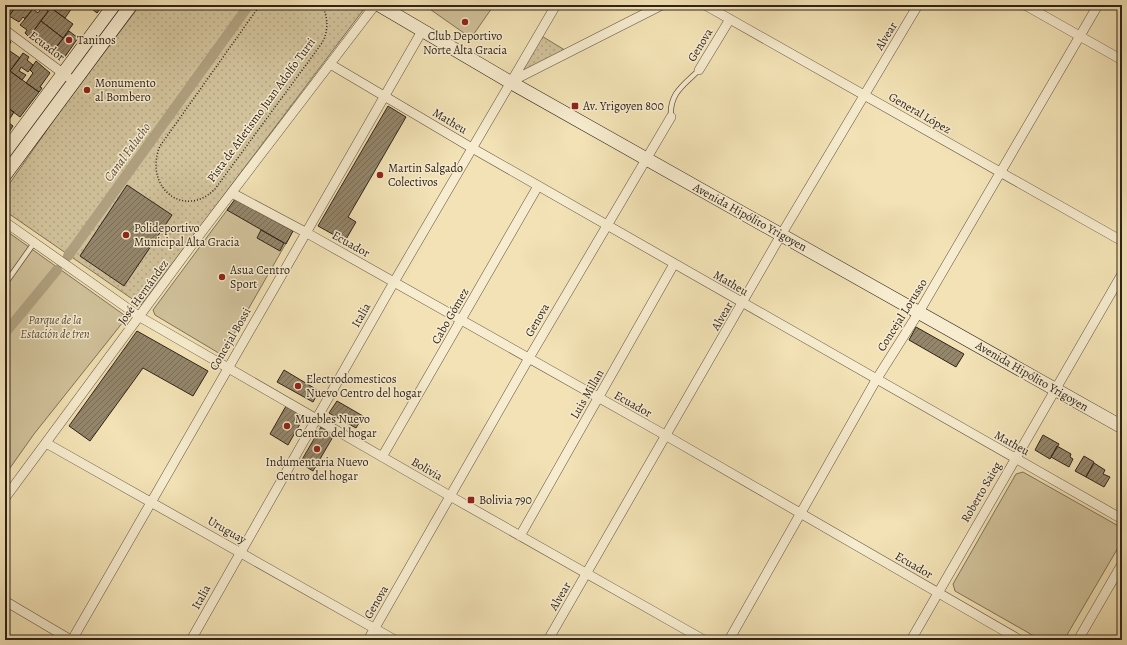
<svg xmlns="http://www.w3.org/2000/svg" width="1127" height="645" font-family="Alegreya,serif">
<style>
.grass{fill:#d1c29b;stroke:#80725a}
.park{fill:url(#park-dots);stroke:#80725a}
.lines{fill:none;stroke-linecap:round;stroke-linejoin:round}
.canal{stroke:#b0a180;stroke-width:10}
.building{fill:url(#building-hatch);stroke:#2f231a}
.service-casing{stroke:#605341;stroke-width:6}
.minor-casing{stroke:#605341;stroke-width:10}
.secondary-casing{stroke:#2f231a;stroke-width:14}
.path{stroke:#2f231a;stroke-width:1.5;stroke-dasharray:1 2;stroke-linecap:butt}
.service{stroke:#f7eccf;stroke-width:4.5}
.minor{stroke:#f7eccf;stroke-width:9}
.secondary{stroke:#f7eccf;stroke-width:13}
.poi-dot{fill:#8f2418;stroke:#f7eccf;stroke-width:1.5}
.labels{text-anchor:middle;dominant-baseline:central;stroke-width:3;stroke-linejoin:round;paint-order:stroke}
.poi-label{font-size:12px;fill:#2f231a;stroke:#f7eccf;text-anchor:start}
.street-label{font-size:12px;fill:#2f231a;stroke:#f7eccf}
.park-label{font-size:12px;font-style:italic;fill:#584b3a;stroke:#f7eccf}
.water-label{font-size:13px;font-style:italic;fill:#5c4f3e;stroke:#f7eccf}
</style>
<defs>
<pattern id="park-dots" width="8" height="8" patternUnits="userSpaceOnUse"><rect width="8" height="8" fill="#d1c29b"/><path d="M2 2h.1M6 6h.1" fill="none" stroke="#b4a685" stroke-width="1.8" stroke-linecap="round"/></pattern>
<pattern id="building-hatch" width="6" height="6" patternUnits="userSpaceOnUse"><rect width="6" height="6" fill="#94866b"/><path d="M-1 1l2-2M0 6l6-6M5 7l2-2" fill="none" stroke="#796d57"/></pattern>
</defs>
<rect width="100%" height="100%" fill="#f2e2b5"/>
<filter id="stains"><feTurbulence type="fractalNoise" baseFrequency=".005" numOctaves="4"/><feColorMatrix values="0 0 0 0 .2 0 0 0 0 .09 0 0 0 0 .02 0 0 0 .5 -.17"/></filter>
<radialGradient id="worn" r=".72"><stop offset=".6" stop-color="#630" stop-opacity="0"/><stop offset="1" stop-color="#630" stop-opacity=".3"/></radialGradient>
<!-- grass -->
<path class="grass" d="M424,5h70l-23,33z
M236,198l57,33 -71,124 -67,-40 -2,-5z
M5,230l122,87 -93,117 -29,41z
M1023,472l99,56v13l-58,99h-23l-86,-49 -2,-7 63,-110z"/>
<!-- park -->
<path class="park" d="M140,5h227l-226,300 -136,-94v-21l58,-83z
M540,35l28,17 -53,23z"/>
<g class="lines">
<!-- canal -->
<path class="canal" d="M68,256l181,-251
M5,333l52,-63"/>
</g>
<!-- building -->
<path class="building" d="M5,5h12l-11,15 -1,-1z
M17,5h15l2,2 -9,12 -2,-2 -4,5 -10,-6z
M47,5h27l-9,13z
M87,5h16l-6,8z
M42,7l6,4 -19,26 -4,-4 2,-3 -7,-5 13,-16 5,4z
M51,8l22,16 -10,14 -22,-17z
M41,21l22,17 -11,15 -23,-16z
M69,31l9,7 -14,20 -5,1 -7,-6z
M5,38l6,4 -6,8z
M7,49l13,9 -10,13 -3,-2 -2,2v-19z
M23,53l6,4 -2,3 6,5 -5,7 -7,-5 -2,4 7,4 -4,5 -12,-9z
M36,61l14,12 -10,14 2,1 -3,4 -13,-9 7,-10 -3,-3z
M7,69l32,23 -19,25 -15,-11v-35z
M5,106l9,6 -5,8 -4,-3z
M388,106l18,11 -58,100 8,5 -11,19 -27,-15z
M5,120l8,6 -8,12z
M127,185l45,30 -48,71 -44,-30z
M236,198l57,33 -7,13 -59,-34z
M261,230l23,13 -4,8 -23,-13z
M916,327l48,27 -8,13 -47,-27z
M137,331l71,40 -15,25 -50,-28 -53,73 -21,-15z
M284,370l35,21 -6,11 -36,-20z
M337,401l26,15 -7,12 -27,-15z
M286,406l18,11 -16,28 -18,-11z
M321,427l13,8 -21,36 -13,-8z
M1043,435l16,9 -9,15 -15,-9z
M1057,446l14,8 -1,3 3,2 -4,8 -18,-10z
M1084,456l10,6 -8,15 -11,-6z
M1094,463l11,7 -2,4 7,3 -6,10 -18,-10z"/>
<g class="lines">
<defs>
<path id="service" d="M671,117c-2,-24 13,-32 28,-47
M5,284l29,-41"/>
<path id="minor" d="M705,5l417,236
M1025,5l97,55
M5,30l63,47
M330,64l142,84 650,371
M699,70l31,-51
M512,81l150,-76
M232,193l75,40 358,202 355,205
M5,222l135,95 310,179 254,144
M46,443l349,197
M382,457l156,-271
M5,498l192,-260 178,-233
M520,536l154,-272
M5,601l66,39
M72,640l350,-609
M191,640l203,-358 162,-277
M368,640l161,-282 142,-241
M548,640l233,-405 137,-230
M729,640l147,-260 43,-68 179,-307
M911,640l211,-366
M1078,640l44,-76"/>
<path id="secondary" d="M379,5l131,77 612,345
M5,152l109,-147
M5,175l126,-170"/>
</defs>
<!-- service casing -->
<use href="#service" class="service-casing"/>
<!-- minor casing -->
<use href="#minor" class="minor-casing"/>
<!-- secondary casing -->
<use href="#secondary" class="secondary-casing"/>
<!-- path -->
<path class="path" d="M260,5l-100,141c-17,41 24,74 55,43l107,-146c7,-13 6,-25 0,-38"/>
<!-- service -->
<use href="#service" class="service"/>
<!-- minor -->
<use href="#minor" class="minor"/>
<!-- secondary -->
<use href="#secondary" class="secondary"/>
</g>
<!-- markers -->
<g class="poi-dot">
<circle cx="465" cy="22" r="4"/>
<circle cx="69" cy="40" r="4"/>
<circle cx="87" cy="90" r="4"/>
<rect x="571" y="102" width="8" height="8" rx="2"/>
<circle cx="380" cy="175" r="4"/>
<circle cx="126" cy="235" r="4"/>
<circle cx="222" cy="277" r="4"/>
<circle cx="298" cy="386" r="4"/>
<circle cx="287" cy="426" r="4"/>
<circle cx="317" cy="449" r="4"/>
<rect x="467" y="496" width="8" height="8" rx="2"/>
</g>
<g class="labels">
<!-- poi labels -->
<g class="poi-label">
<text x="465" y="36" text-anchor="middle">Club Deportivo<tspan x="465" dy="14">Norte Alta Gracia</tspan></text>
<text x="77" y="40">Taninos</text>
<text x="95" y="83">Monumento<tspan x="95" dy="14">al Bombero</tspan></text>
<text x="583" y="106">Av. Yrigoyen 800</text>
<text x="388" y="168">Martin Salgado<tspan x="388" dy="14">Colectivos</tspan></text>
<text x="134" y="228">Polideportivo<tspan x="134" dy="14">Municipal Alta Gracia</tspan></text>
<text x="230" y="270">Asua Centro<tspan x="230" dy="14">Sport</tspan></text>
<text x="306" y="379">Electrodomesticos<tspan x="306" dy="14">Nuevo Centro del hogar</tspan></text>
<text x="295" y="419">Muebles Nuevo<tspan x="295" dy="14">Centro del hogar</tspan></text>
<text x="317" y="462" text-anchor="middle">Indumentaria Nuevo<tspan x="317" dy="14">Centro del hogar</tspan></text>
<text x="479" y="500">Bolivia 790</text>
</g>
<!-- street labels -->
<g class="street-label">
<text transform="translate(886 36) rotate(-59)">Alvear</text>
<text transform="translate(700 45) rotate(-59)">Genova</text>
<text transform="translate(47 46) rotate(37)">Ecuador</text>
<text transform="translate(261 110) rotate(-54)">Pista de Atletismo Juan Adolfo Turri</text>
<text transform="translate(920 113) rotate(30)">General López</text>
<text transform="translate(450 121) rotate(31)">Matheu</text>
<text transform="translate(750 217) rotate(29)">Avenida Hipólito Yrigoyen</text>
<text transform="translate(351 244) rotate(29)">Ecuador</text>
<text transform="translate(731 283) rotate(30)">Matheu</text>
<text transform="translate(143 292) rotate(-54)">José Hernández</text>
<text transform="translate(361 315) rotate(-60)">Italia</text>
<text transform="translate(902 315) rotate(-58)">Concejal Lorusso</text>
<text transform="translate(450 316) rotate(-60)">Cabo Gómez</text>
<text transform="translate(722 316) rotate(-60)">Alvear</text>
<text transform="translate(537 320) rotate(-60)">Genova</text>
<text transform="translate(230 339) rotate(-60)">Concejal Bossi</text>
<text transform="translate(1032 376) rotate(30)">Avenida Hipólito Yrigoyen</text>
<text transform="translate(587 394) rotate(-60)">Luis Millan</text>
<text transform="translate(633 404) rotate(29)">Ecuador</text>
<text transform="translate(1012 443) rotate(29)">Matheu</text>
<text transform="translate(427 469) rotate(30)">Bolivia</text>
<text transform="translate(981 492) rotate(-60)">Roberto Saieg</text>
<text transform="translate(227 530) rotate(30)">Uruguay</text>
<text transform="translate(914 565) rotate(30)">Ecuador</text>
<text transform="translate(560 596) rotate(-60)">Alvear</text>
<text transform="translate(201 597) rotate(-61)">Italia</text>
<text transform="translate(376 602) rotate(-60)">Genova</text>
</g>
<!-- park labels -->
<g class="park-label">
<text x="55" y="320">Parque de la<tspan x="55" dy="14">Estación de tren</tspan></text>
</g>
<!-- water labels -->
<g class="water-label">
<text transform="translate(127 152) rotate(-54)">Canal Falucho</text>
</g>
</g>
<!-- margin -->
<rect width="1127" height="645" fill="none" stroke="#f2e2b5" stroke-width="20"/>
<rect x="6" y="6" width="1115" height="633" fill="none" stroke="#2f231a" stroke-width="2"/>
<rect x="10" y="10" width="1107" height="625" fill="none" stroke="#2f231a"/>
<rect width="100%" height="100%" filter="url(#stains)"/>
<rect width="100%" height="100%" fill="url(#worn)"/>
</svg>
